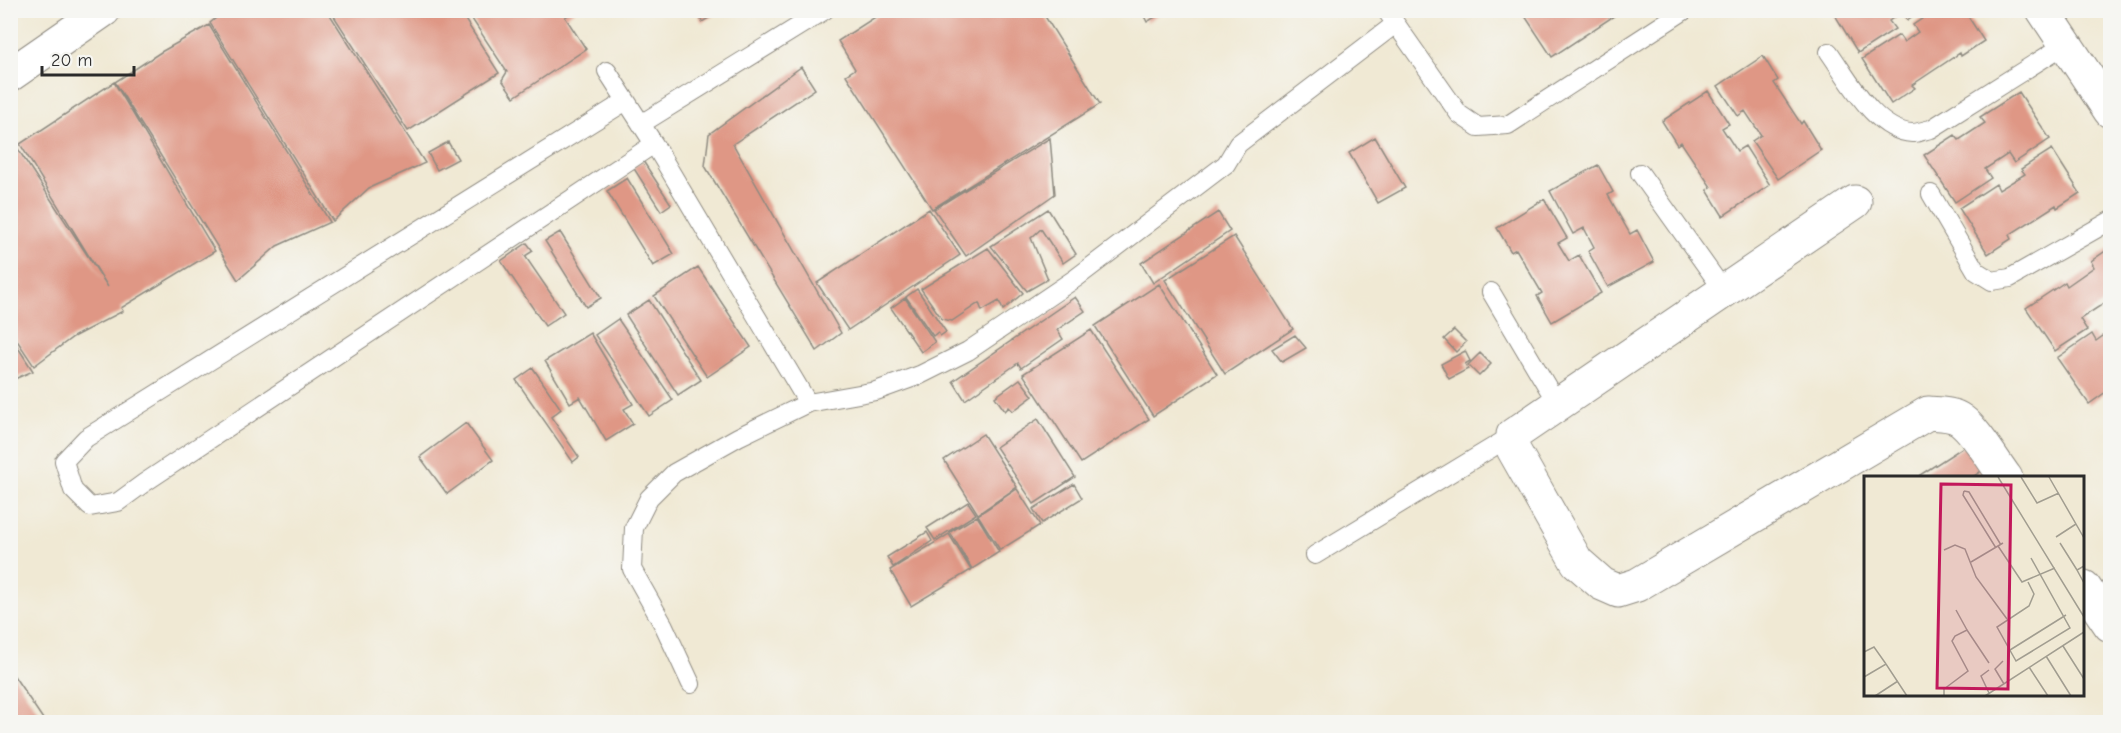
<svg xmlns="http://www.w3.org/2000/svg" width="2121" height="733" font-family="'Comic Neue',sans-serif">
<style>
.building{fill:#df9785}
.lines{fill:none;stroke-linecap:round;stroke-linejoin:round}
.service-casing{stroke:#8e8a80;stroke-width:20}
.minor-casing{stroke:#8e8a80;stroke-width:35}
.service{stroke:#fff;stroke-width:18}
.minor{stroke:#fff;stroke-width:33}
.inset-road{fill:none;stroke:#a19d90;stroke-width:1.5}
.view{fill:#c2185b;fill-opacity:0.15;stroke:#c2185b;stroke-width:3}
.inset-edge{fill:none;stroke:#2b2b2b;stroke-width:3}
</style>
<rect width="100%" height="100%" fill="#f6f6f2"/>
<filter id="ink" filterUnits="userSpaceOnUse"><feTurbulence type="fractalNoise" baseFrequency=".0167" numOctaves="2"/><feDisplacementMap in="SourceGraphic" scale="12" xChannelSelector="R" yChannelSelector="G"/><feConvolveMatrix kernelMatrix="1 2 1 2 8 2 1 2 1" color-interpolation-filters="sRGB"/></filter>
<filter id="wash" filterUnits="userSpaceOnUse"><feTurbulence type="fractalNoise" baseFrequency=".008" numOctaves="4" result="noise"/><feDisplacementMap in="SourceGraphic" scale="24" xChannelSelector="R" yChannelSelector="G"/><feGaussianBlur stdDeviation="1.35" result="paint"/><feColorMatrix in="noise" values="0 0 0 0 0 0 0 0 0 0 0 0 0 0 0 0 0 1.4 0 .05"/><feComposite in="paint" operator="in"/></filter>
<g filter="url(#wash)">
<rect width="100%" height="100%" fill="#f0e9d4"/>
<g id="blocks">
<!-- building -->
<path class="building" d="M226,10h101l98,153 -56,25 -36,33 -123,-198z
M330,10h129l40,63 -91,58z
M466,10h110l-11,7 21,32 -72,48 -12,-17 5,-8z
M697,10h15l2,5 -12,7z
M886,10h155l59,94 -168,105 -86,-134 9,-6 -17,-28z
M1141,10h26l-20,12z
M1521,10h102l-71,47z
M1832,10h90l-15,10 -5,-8 -13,9 6,8 -37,24z
M1935,10h29l20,31 -23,15 -1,-3 -48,32 3,3 -24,16 -29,-45 37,-24 5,7 14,-10 -5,-7z
M209,25l121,197 -53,24 -39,34 -123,-198 46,-30z
M1763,56l15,24 -4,3 27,41 2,-3 18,29 -43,29 -26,-38 9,-6 -16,-24 -7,5 -20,-30z
M801,67l14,22 -82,55 108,189 -24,18 -112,-185 4,-32z
M114,82l101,169 -94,57 2,3 -50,26 -39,29 -24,-36v-182l6,-2 92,141 -88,-143z
M1708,91l21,33 -7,4 15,23 8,-5 25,39 -47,31 -16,-26 4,-3 -30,-45 -4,3 -15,-24z
M2019,92l31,47 -36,24 -6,-9 -23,15 6,9 -36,24 -31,-47 31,-20 4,5 26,-17 -5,-6z
M1375,137l30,51 -27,15 -29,-50z
M1050,138l5,56 -89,62 -32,-47z
M448,142l10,17 -21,11 -9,-17z
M2052,149l28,44 -23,15 -1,-3 -47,30 2,4 -23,15 -29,-46 37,-24 3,6 26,-16 -4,-5z
M643,161l28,43 -10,7 -28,-44z
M1598,165l15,27 -5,3 22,39 7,-4 17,32 -46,25 -20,-36 6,-4 -10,-19 -11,6 -23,-43z
M627,178l47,76 -21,12 -46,-75z
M1544,199l23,39 -9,5 11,18 10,-6 22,38 -49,29 -15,-26 5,-3 -26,-44 -5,3 -14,-24z
M929,209l31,46 -112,75 -31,-47z
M1048,209l28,45 -13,9 -22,-34 -10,9 17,41 -21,12 -36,-45z
M1218,212l12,19 -77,52 -12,-20z
M560,232l41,66 -15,9 -41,-66z
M1234,236l59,93 -68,45 -60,-94z
M527,243l6,8 -8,5 39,57 -19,13 -44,-65z
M988,248l35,45 -20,17 -4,-9 -17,10 -3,-8 -27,18 -10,-2 -21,-30z
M2110,248v54l-1,-2 -29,19 7,11 -32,21 -29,-43 39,-26 2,4 27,-19 -3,-6z
M698,267l53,80 -44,30 -53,-81z
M1159,284l58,90 -64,42 -58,-90z
M917,289l29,43 -6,4 -2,-4 -5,4 -27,-39z
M1075,297l10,14 -28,19 6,9 -42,29 -3,-5 -53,37 -12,-19z
M905,298l30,44 -14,10 -30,-44z
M649,300l52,80 -23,15 -52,-80z
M618,319l55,81 -24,16 -54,-81z
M1091,330l58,89 -68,44 -58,-89z
M1454,330l12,12 -10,10 -12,-13z
M2110,331v53l-2,2 2,3 -21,15 -32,-46 35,-24 4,7z
M590,333l43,71 -9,5 9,15 -27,17 -26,-44 -10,6 -25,-42z
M10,335l23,36 -23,10z
M1295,335l11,13 -24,14 -10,-13z
M1465,351l5,10 -5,3 3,5 -19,10 -8,-15z
M1480,353l11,11 -12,12 -11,-11z
M533,368l28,41 -10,8 28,40 -6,5 -57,-82z
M1020,379l13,17 -20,15 -4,-4 -4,4 -10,-14z
M1038,419l37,58 -41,27 -38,-57z
M466,423l27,37 -46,34 -27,-37z
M983,434l34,53 -39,27 -34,-54z
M1968,444l16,25 -13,9h-49l-2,-3z
M1074,484l8,14 -40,25 -9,-14z
M1017,489l23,36 -40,25 -22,-35z
M968,502l8,12 -41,26 -8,-12z
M977,516l22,36 -27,17 -22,-37z
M927,532l5,9 -39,26 -6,-10z
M949,534l22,36 -60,36 -21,-36z
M10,670l35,52h-35z"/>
</g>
</g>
<g filter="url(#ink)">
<use href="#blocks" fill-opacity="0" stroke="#8e8a80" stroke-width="1.5"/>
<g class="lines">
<defs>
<path id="service" d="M1386,10l73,104 19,13 30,-2 177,-115
M1829,52c20,28 46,79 83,81 6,0 13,-3 19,-4l135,-85
M607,71l47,73 154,259
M626,101l-540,337 -22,23 9,29 17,17 28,-5 26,-19 510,-339
M641,124l184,-114
M1640,173l84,118
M1931,194l45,77 16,10 18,-3 100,-57
M1491,292l67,113
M1315,555l198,-120
M691,684l-27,-58 -32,-57 2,-41 15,-30 25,-25 64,-36 70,-34 68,-12 44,-16 48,-24 108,-73 150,-114 12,-20 156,-119"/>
<path id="minor" d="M2043,10l67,101
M10,75l94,-65
M1855,202l-342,233v14l64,113 25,22 16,7 19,-6 291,-172c11,1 24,0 33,7 15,11 33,42 45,58
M2084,587l26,38"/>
</defs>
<!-- service casing -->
<use href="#service" class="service-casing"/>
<!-- minor casing -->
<use href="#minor" class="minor-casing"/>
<!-- service -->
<use href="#service" class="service"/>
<!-- minor -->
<use href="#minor" class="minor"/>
</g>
</g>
<!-- overview -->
<g transform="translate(1864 476)">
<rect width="220" height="220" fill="#f0e9d4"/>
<path class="inset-road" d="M134,1l86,140M157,1l16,26 22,-10M185,1l35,61M100,15l5,1 32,53M100,15l-1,4 33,53M192,61l20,-13M196,67l17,27M134,70l24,36 33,-14M80,74l11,-5 10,4 11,28 31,42M107,86l32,-19M220,90l-7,4 7,13M164,106l6,12 -5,12 -32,21 19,34 54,-33 -39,-70M92,134l11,20M199,170l21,33M146,174l56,-35M0,176l10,-5 12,17M182,180l25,40M139,185l-8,8 9,15M165,191l19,29M0,201l22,-13 21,32M125,217l-8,-17 8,-6M11,220l23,-15M80,220v-7l24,-18 -16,-30 3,-5 12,-6 22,33M121,220l99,-64"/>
<path class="view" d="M77,8l70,1 -3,204 -71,-1z"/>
<rect width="220" height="220" class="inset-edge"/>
</g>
<!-- margin -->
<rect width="2121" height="733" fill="none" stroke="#f6f6f2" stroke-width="36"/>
<!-- scale -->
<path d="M42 66v9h92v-9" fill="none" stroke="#2b2b2b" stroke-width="3"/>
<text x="51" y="66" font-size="18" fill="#2b2b2b" stroke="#f6f6f2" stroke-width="4.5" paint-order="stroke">20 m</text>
</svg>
